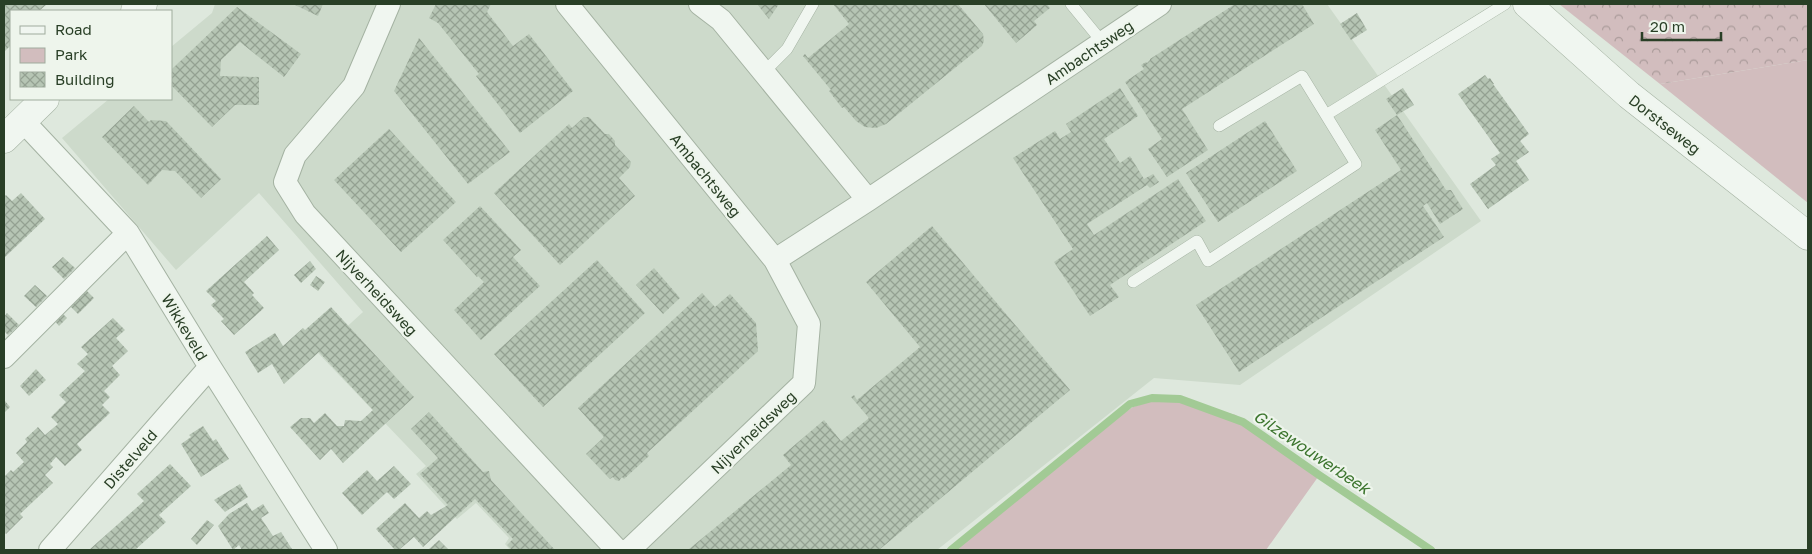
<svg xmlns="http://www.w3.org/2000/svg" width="1812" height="554" font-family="'Golos Text',sans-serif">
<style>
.built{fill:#cddacb}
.green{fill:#d2bdbe}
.forest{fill:url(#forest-crowns)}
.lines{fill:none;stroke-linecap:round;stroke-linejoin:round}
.stream{stroke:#a2ca95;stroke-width:8}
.building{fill:url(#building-cross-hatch)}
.service-casing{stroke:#a4b2a2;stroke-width:12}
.minor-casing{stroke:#a4b2a2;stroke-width:24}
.tertiary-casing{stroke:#a4b2a2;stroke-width:29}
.service{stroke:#f0f6f0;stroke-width:11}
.minor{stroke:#f0f6f0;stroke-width:22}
.tertiary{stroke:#f0f6f0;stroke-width:28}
.labels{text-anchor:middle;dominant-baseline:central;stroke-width:4.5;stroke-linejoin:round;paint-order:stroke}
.street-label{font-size:15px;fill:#293f26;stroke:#eef5ec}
.water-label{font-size:16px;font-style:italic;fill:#3c752e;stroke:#eef5ec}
</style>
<defs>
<pattern id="forest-crowns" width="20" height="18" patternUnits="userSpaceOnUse" patternTransform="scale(1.25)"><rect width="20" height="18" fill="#d2bdbe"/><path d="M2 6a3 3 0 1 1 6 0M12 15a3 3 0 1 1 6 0" fill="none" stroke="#aa9b9a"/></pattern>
<pattern id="building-cross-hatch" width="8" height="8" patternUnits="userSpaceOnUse" patternTransform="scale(1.25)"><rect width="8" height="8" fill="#b6c5b4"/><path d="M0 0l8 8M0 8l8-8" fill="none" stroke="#94a192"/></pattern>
</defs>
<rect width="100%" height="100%" fill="#dee8dd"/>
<!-- built -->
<path class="built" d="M215,4h1112l154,217 -241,164 -86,-7 -217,172h-427l-5,-6 4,-6 -33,-35 -19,16 -41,-45 10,-8 -108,-113 45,-41 -104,-119 -83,77 -114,-132 47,-39h62v-52l41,-34z"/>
<!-- green -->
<path class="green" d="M1808,60v143l-148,-119z
M1154,400l25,1 57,14 9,11 73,51 -52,73h-314l131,-109 50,-34z"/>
<!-- forest -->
<path class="forest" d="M1559,4h249v56l-148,24z"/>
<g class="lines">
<!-- stream -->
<path class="stream" d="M951,550l179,-146 22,-6 28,1 63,23 76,53 112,75"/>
</g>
<!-- building -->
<path class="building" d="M4,4h43l-8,7h-28v34l-7,7z
M293,4h30l-5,12z
M436,4h55l-4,8 26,34 16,-12 44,57 -53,42 -44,-57 3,-2 -41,-51 -9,-5z
M757,4h22l-10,15z
M833,4h125l25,30 1,7 -2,5 -96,78 -10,4 -11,-1 -9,-6 -12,-14 -2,1 -13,-17 2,-1 -28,-34 2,-2 3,4 41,-34z
M984,4h63l3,4 -16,13 3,4 -21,18z
M1235,4h67l12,20 -132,85 26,41 -41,27 -19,-28 14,-10 -37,-57 19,-13 -3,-4 5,-3 1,1 3,-3v-1z
M237,7l64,47 -17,23 -44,-35 -19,18 -1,16 39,1v28h-24l-23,22 -41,-42v-15z
M1357,13l10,17 -16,10 -11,-16z
M419,38l91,114 -42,32 -74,-93z
M1485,75l3,4 2,-1 4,6h-1l36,50 -9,7 9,11 -13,9 13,19 -41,29 -18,-25 26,-19 -5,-6 9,-6 -42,-59z
M1120,88l18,28 -34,23 16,24 10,-7 14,23 9,-5 6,8 -9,6 -3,-3 -60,39 7,11 84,-56 28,42 -96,64 9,12 -29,19 -36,-54 19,-13 -60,-91 42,-27 5,8 11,-7 -5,-8z
M1403,88l11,17 -17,10 49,75h5l12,19 -23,15 -13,-21 -4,3 21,31 -205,135 -43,-67 205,-135 -26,-40 22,-15 -11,-16z
M134,106l15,16 2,-2 15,1 55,58 -20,19 -26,-27 -13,-1 -14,15 -46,-48z
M584,117h5l16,17h4l6,7v4l16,17 -1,5 -11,11 16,18 -75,69 -66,-72 75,-69 3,4z
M1265,121l32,50 -79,51 -32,-49z
M389,129l67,73 -55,50 -67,-72z
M21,193l24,26 -41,39v-61l2,-2 6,6z
M480,206l41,44 -8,7 27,29 -59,54 -27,-30 30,-28 -6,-6 -1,1 -34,-37z
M932,226l138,164 -191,160h-191l103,-85 -8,-10 41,-35 17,21 28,-23 -18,-21 3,-2 3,5 63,-53 -54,-65z
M267,236l12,14 -35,32 10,11 -2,2 12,13 -30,27 -13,-14 3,-2 -13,-14 5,-4 -10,-10z
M63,257l12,11 -11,11 -12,-12z
M597,260l48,53 -102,94 -49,-53z
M310,261l6,8 -15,14 -7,-8z
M654,268l26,30 -17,16 -27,-29z
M316,276l9,6 -7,9 -8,-6z
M35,285l12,11 -11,11 -12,-11z
M85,289l9,9 -16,16 -9,-9z
M702,293l13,14 15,-13 26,29 2,28 -111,102 2,3 -25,23 -2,-2 -3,4 -4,-1 -2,-3 -3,2 -24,-25 18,-17 -26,-29z
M331,307l83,90 -71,66 -12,-14 -11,11 -30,-33 11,-9h9l4,5 11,-10 12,13h7l1,-6 16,1 12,-11 -54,-58 -35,32 -12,-20 -14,9 -13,-21 30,-19 8,13 20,-18 2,2z
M61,312l6,6 -8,8 -5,-6z
M7,313l12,12 -11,10 -4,-4v-14z
M113,318l12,12 -9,8 12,13 -16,15 8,9 -16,16 6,6 -8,8 8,8 -33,31 5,6 -17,16 -9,-9 -6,7 3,3 -8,8 8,8 -33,31 3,3 -17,17 -2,-2v-55l7,-7 2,2 11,-10 -8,-9 11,-11 -2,-3 13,-12 7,8 13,-11 -7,-7 15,-15 -7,-7 26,-24 -8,-7 11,-10 -7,-7z
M36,369l10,11 -17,16 -9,-10z
M5,401l5,6 -6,6v-11z
M429,412l54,60 6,-1 2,9 64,70h-43l-5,-5 6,-6 -38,-40 -52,48 -9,-10 -15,13h-4l-19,-21 29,-26 14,15 8,-7 4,4 17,-10 -28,-31 18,-16 -27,-29z
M203,426l10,15 3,-2 13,20 -28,18 -20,-33 10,-7 -2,-2z
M170,464l21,22 -32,29 7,7 -31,28h-46l55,-49 -7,-7z
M394,466l17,18 -17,15 -7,-7 -25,23 -20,-22 25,-23 10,11z
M240,484l8,13 -23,15 -11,-12z
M247,503l5,8 11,-7 6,9 -8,5 12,18 8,-4 11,17 -50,1 -3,-5 -6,5 -15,-24 11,-12z
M207,520l7,5 -17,20 -6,-6z
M439,540l10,10h-21z"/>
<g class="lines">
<defs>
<path id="service" d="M1071,4l32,39
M764,72l23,-23 26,-45
M1326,115l179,-111
M1133,282l64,-41 11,20 148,-97 -54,-88 -83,50"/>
<path id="minor" d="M389,4l-35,82 -59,69 -10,27 20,32 312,336
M567,4l208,256 93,-60 292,-196
M700,4l21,16 147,180
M23,121l105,112 82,134 116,183
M4,357l124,-124
M50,550l160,-183
M629,550l175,-167 5,-59 -34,-64"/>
<path id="tertiary" d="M1527,4l102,91 179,141
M135,11l8,-7
M4,139l41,-40"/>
</defs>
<!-- service casing -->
<use href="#service" class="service-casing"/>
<!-- minor casing -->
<use href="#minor" class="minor-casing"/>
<!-- tertiary casing -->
<use href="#tertiary" class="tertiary-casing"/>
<!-- service -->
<use href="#service" class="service"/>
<!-- minor -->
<use href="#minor" class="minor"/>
<!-- tertiary -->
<use href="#tertiary" class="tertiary"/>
</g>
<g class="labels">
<!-- street labels -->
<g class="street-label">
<text transform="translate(1089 52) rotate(-34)">Ambachtsweg</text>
<text transform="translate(1665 124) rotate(38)">Dorstseweg</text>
<text transform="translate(706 175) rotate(51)">Ambachtsweg</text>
<text transform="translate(377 292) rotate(47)">Nijverheidsweg</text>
<text transform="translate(185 327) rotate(59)">Wikkeveld</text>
<text transform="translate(753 432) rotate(-44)">Nijverheidsweg</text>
<text transform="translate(130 459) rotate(-49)">Distelveld</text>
</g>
<!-- water labels -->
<g class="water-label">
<text transform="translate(1312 452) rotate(34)">Gilzewouwerbeek</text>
</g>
</g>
<!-- border -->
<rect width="1812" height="554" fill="none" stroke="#293f26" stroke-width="10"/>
<!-- legend -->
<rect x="10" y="10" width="162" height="90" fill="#eef5ec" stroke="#9fac9d"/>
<rect x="20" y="26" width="25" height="8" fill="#f0f6f0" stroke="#9fac9d"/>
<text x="55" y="35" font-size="15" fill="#293f26">Road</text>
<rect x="20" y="48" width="25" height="15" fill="#d2bdbe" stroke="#9fac9d"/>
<text x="55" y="60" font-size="15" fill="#293f26">Park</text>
<rect x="20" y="72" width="25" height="15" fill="url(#building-cross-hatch)" stroke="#9fac9d"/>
<text x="55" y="85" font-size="15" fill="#293f26">Building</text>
<!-- scale -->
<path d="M1642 32v8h79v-8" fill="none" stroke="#293f26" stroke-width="2.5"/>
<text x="1650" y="32" font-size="15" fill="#293f26" stroke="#eef5ec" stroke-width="4" paint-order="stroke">20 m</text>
</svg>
